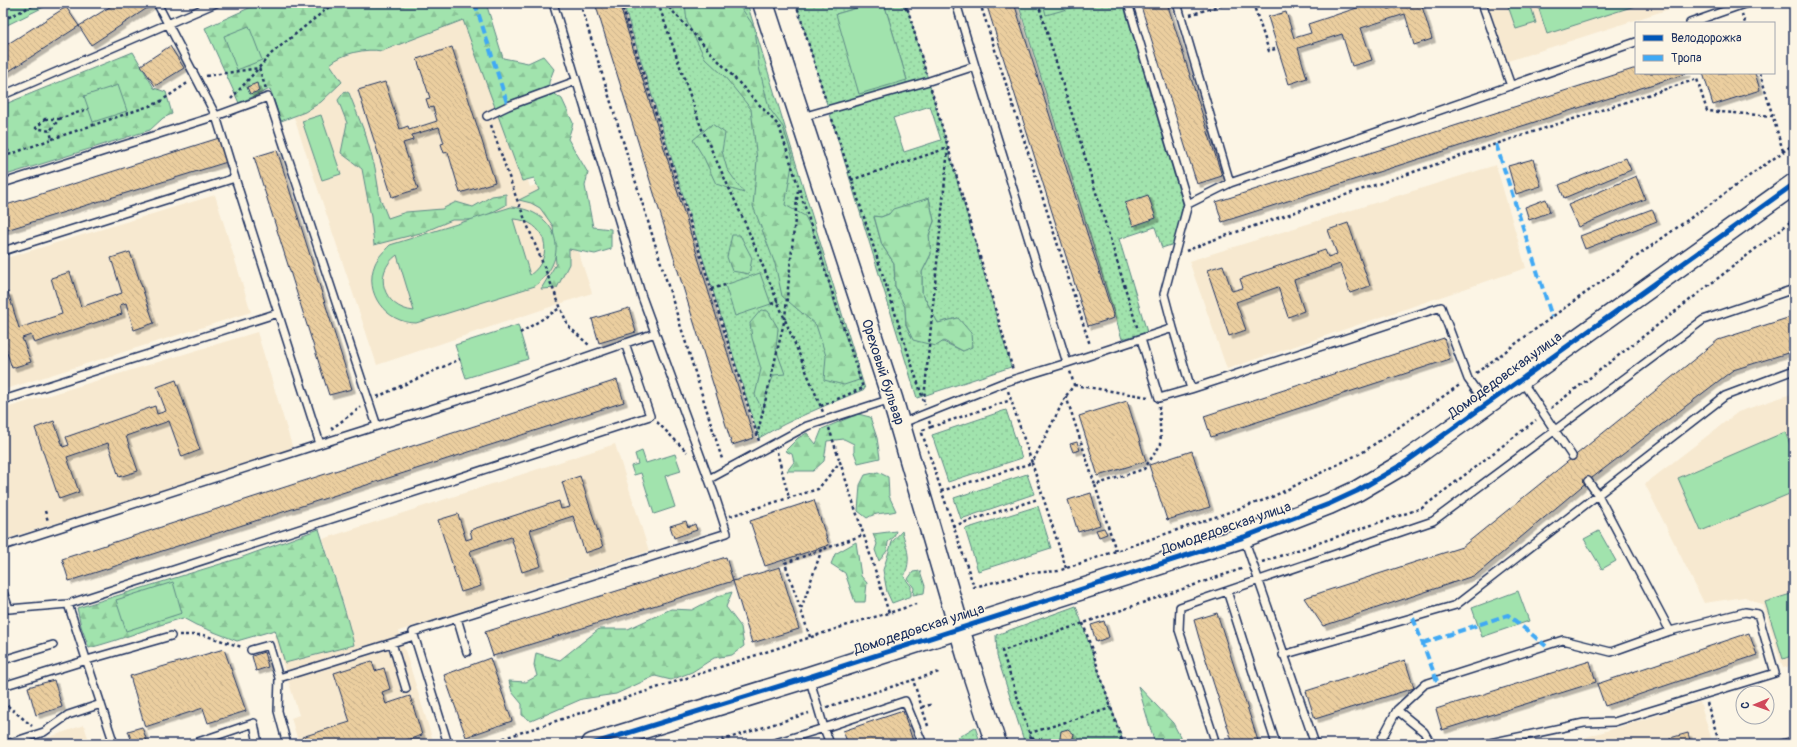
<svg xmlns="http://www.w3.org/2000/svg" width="1797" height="747" font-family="Pangolin,sans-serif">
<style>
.built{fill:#f7e9d0}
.grass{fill:url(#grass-dots);stroke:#5e8986;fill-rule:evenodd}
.forest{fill:url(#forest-firs);stroke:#5e8986}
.park{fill:#a1e3ad;stroke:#5e8986;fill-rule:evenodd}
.building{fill:url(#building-back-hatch);stroke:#1b2f5e;filter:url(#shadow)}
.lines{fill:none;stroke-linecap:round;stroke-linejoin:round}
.lane-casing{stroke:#1b2f5e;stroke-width:10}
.secondary-casing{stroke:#1b2f5e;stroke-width:23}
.path{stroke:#1b2f5e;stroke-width:2.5;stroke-dasharray:3 3;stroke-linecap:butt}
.lane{stroke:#fcf5e5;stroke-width:7}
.secondary{stroke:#fcf5e5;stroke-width:20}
.quiet{stroke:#3fa9f5;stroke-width:4;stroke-dasharray:8 4;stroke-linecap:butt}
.cycleway-casing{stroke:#fcf5e5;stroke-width:8}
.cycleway{stroke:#0057b8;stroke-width:5}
.labels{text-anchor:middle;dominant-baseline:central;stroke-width:3;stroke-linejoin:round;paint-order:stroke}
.street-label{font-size:14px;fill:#1b2f5e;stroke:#fcf5e5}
</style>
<defs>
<pattern id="grass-dots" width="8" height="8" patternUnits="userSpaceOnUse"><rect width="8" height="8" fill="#a1e3ad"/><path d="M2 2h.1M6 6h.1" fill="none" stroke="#8ac397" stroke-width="1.8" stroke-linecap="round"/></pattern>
<pattern id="forest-firs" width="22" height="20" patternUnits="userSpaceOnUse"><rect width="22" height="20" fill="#a1e3ad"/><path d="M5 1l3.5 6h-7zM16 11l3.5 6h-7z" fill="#8ac397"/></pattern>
<pattern id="building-back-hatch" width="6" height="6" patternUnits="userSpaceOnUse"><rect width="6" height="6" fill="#ebce9f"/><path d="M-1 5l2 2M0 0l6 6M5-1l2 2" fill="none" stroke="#c9b18b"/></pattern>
<filter id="shadow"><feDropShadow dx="3.5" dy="3.5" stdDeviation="0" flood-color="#0004"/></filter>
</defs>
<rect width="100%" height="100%" fill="#fcf5e5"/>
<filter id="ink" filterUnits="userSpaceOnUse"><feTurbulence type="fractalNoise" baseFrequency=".025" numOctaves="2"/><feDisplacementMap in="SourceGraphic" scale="8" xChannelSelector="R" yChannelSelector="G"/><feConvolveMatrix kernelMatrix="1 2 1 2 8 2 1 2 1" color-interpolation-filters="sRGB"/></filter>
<g filter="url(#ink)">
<!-- built -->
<path class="built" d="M471,3l59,184 24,-8 38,114 -215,72 -104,-310z
M1487,3h201l-183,59z
M1496,165l30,103 -299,101 -38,-108z
M215,195l36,117 -248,78v-131z
M257,332l36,117 -290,91v-131z
M1794,393v272l-11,3 -20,-63 -18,-8 -41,6 -59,-119 93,-72z
M615,444l34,107 -250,80 35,113h-135l-8,-26 8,-3 -25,-80 72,-24 -23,-72z
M1700,702l13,42h-149z
M84,725l6,19h-41l-2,-6z"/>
<!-- grass -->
<path class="grass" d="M623,3h124l118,386c-36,15 -72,29 -106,49z
M796,3h78l-38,11 71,66 -23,-77h22l105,364 -94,31zM930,106l11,34 -37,12 -11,-34zM929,198l5,23 -5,14 2,19 -9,18v21l16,30 20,-5 5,33 -57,-26 -1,-18 -10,-21 -1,-23 -12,-18 -8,-28h7z
M1018,3h105l60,201 -9,40 -12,4 -7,-21 -36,12 28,93 -25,7z
M1006,410l16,48 -74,24 -16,-47z
M1027,474l7,20 -73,25 -7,-21z
M1038,506l13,42 -73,23 -13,-42z
M902,531c5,19 10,27 2,46l7,9v10l-19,7 -5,-11 -4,-22 9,-28z
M1076,606l48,138h-99l-28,-88 -1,-21z
M975,727l6,17h-34z"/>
<!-- forest -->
<path class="forest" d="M260,3h226l17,55 25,5 15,-7 11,13 -5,13v8l13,9 11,24 -5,16 20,34 -3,13 8,41 18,2v20l-16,5 -26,-5v15l-12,24 -16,1 15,-25 -3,-38 -13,-18 -9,-5 -12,-3 20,-10 -5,-12 -12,3 -59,-161 -81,31c-16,-3 -39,2 -52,13l12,18 -21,20 -16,10 -24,9 -11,-32 -31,14 -34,-75z
M685,3h47l10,6 13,19 4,39 10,41 14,19 10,32 -8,46 20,11 14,28 13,51 14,43 10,20 3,22 -15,5 -20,-5 2,-24 -10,-31 -34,-29 -7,-32 -22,-58 4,-46 -6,-51 -27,-33 -19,-18 -18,-36z
M133,52l21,36 12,4 6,22 -9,4 -13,12 -147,46v-71z
M345,91l4,2 17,43 9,32 5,30 8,20 18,-6 36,-3 14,-7 17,5 19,-11 14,-2v11l-28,15h-26l-28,12 -50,13 -3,-28 -9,-48 -21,-16 6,-30 -9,-23z
M712,124l13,9 -3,18 5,18 17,24 -28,-9 -12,-26 -11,-18z
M929,198l5,23 -5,14 2,19 -9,18v21l16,30 20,-5 13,15 1,14 -9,4 -19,-10 -8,5 -23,-6 -7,-15 -1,-18 -10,-21 -1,-23 -12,-18 -8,-29 7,1 8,-3 4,-5z
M732,235h8l12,23 -3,16 -17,-3 -5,-14z
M761,310l7,1 10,17 -2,21 9,25 -11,1 -7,16 -4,20 -8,-16 6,-26 -9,-31 -2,-15z
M858,414l12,3 7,21 3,20 -22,5 -4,-11v-8l-10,-5 -17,2 -3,20 -11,10h-26l7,-9 -2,-8 -7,-3 13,-13 9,-5 9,11 6,-15z
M878,472l10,5 1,19 7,15c-11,3 -20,1 -29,7l-9,-7 2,-26 5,-10z
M319,529c12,39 26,77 35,116l-69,18 -10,-33 -38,11 -41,-16 -13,-7c-32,9 -62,22 -94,30l-8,-22 -4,-18 163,-50z
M896,531l-2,6 -6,5 -1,9 -8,10 -4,-11 2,-6 -4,-10z
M856,542l5,34 6,7 -2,19h-10l-10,-29 -14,-9 4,-10z
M920,571l5,15 -1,7 -11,2 1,-7 -6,-9 5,-7z
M732,592l-6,15 15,20 3,19 -12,9 -18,3 -22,14 -21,8 -16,-4 -39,18 -34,5 -51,22 -9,-6v-11l-10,-12 -3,-11 17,1 11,-6 -3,-11 2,-12 24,7 39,-31h29l43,-20 21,1 26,-14z
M1138,686l35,37 11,21h-29z"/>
<!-- park -->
<path class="park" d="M3,3h49l-49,24z
M874,3h10l23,77 -48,14 -23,-80z
M1043,3h30l1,4 -28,8z
M1507,3h23l6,20 -20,6z
M1537,3h107l-97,31z
M249,26l13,34 -25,10 -13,-34z
M118,85l9,26 -34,11 -9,-26z
M321,115l20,59 -19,6 -20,-59z
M511,207c47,3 61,50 24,79l-119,37c-30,0 -53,-30 -41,-59 3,-7 9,-13 15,-19zM513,219c33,1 43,37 17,56zM397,255l17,56c-31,-3 -42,-38 -17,-56z
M760,273l11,31 -36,12 -10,-31z
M518,325l10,34 -62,19 -11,-33z
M1785,432l9,22v38l-93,39 -23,-53z
M642,451l4,12 29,-9 6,17 -16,5 10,31 -21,7 -13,-41 -7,2 -3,-9 7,-2 -3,-10z
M1599,531l17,30 -14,8 -18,-30z
M173,582l9,31 -56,18 -10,-31z
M1518,591l11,30 -47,16 -10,-29z
M1794,593v62l-11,4 -18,-57z"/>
<!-- building -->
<path class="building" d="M116,3h39l-64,42 -12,-19z
M595,3h24l135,435 -22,7z
M986,3h28l100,315 -26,8z
M1140,3h27l55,173 -25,8z
M1372,3h14l2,6 13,-4 -1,-2h21l11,36 -18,6 -9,-31 -44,14 11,32 -20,6 -10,-32 -44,14 9,30 -18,6 -21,-67 18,-5 8,26 17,-5 -3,-9z
M66,7l13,19 -76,49v-28z
M170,46l14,22 -29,18 -14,-21z
M452,47l43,135 -35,11 -12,-41 -4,1 -3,-9 3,-1 -5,-16 -27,8 1,5 -10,3 15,46 -26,8 -34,-107 27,-8 15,47 8,-3 1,4 28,-9 -4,-14 -4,1 -3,-9 4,-1 -13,-39z
M1633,69h3v4h52l-466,149 -6,-20z
M1703,73h52l5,17 -47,15z
M257,83l2,8 -9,3 -3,-7z
M219,138l8,24 -224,69v-25z
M277,150l75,239 -23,6 -75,-238z
M1626,158l5,12 -67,28 -5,-13z
M1533,159l8,27 -25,8 -8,-28z
M1636,176l9,23 -67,28 -10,-22z
M1148,195l8,23 -23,8 -8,-23z
M1546,199l4,13 -21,8 -4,-13z
M1652,209l5,12 -72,28 -5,-13z
M1348,223l22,63 -20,7 -10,-29 -46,16 10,31 -16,6 -10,-30 -42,15 10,28 -17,6 -22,-66 16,-5 9,26 11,-3 -3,-9 85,-29 3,7 9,-3 -9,-24z
M130,252l24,71 -20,7 -8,-27 -6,2 2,9 -88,29 -3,-8 -9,3 9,24 -19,6 -9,-27v-48l5,-1 11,36 43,-14 -11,-36 19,-6 11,35 41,-14 -11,-35z
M629,308l7,24 -37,11 -7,-24z
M1794,316v35l-61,19 -145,111 -112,94 -153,51 -19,-28 158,-51 256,-207z
M1444,338l6,21 -239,78 -7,-21z
M176,380l24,70 -18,7 -13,-36 -43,15 12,35 -19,6 -11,-34 -41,14 12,35 -20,7 -24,-71 19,-7 9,26 6,-2 -3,-8 89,-31 2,8 9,-3 -9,-24z
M617,380l7,22 -555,179 -7,-22z
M1127,401l19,60 -48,15 -19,-60z
M1077,442l3,8 -7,2 -3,-8z
M1192,451l18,56 -43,13 -18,-55z
M580,476l23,71 -18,6 -12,-37 -43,14 11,36 -19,6 -11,-35 -41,14 11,35 -20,6 -23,-72 20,-6 8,26 6,-2 -2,-8 89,-29 2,8 9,-2 -8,-25z
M1091,493l9,32 -22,7 -10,-32z
M814,500l15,45 -64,21 -15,-45z
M686,521l2,6 7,-3 2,6 -23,8 -4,-12z
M1104,528l3,6 -8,3 -3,-7z
M726,557l7,24 -240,75 -8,-24z
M780,567l19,62 -47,14 -19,-62z
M1217,613l42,131h-26l-34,-106 -5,-18z
M1104,621l5,16 -13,5 -5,-17z
M1749,633l8,22 -152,51 -8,-22z
M224,649l22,62 -38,12 -5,-15 -58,19 -15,-51z
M264,652l4,15 -12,4 -4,-15z
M490,658l22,63 -46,16 -22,-62z
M1405,660l9,28 -99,31 -9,-28z
M372,661l3,10 9,-3 6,21 -8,3 4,12 24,-8 12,39 -27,9h-91l-2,-7 48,-15 -16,-49z
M1590,661l6,21 -154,48 -6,-21z
M54,680l8,27 -26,8 -8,-28z
M903,711l11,33h-66l-5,-13z
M142,727l6,17h-15l-5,-13z
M1068,729l6,5 -2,7 -7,2 -5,-5 1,-7z
M1688,733l3,11h-20l-1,-6z
M1794,736v8h-12l-2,-4z"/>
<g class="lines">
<defs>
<path id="lane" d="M157,3l59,113 19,62
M956,3l19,63
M1128,3l60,201
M1177,3l53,180
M1482,3l29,83
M1791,3l3,3
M1690,23l57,-20
M3,95l213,-92
M487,116l21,-10 68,-25
M802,117l127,-36 46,-15 92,297 -62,19 -105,42
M3,183l213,-67 52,-19 109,329
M3,251l232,-73 85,266 168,-53 167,-58
M1173,328l-9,-34 24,-90 42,-21 406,-141
M1141,339l18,59 32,-9
M1067,363l106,-35 18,61 250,-82 27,72 18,25
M1521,380l51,76
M3,400l275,-87
M709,479l98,-53 84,-27
M1588,481l10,14 72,136
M1244,538l71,206
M3,546l317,-102
M1227,591l49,153
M3,592l6,17 59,-5 46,140
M68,604l582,-188 -25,-73
M457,618l10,34
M392,643l14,46
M251,650l18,-5 10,33
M1283,655l173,-50 269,-209 69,-26
M3,660l50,-15
M809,677l15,51 81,-27 18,43
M3,686l84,-26 84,-24
M1397,710l27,22 7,12
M7,744l37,-12 24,-17 33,-11
M192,744l62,-21 4,21
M287,744l-9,-33 1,-33 135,-42
M448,744l-35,-112 314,-99 -12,-37 -73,-199 -89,-294
M772,744l52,-16 6,16
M1216,744l-37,-114 1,-23 253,-86 270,-201 91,-31
M1379,744l18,-34 28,-26 138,-44 48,12 59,-21 75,-19 13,2 17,59 -161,49 -30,1 -99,21"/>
<path id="secondary" d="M763,3l129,395 77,264 27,82
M592,744l217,-67 435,-140 85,-33 28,-13 46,-27 391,-280"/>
</defs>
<!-- lane casing -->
<use href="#lane" class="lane-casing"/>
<!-- secondary casing -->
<use href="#secondary" class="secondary-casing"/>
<!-- path -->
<path class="path" d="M580,3l142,456h2
M621,3l138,438
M658,3l43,124 45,98 77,187
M665,3l114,123 84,262 -42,18
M796,3l30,98
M901,3l6,7
M906,3l20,70
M980,3l110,342
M1038,3l100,327
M1253,3l16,48 9,-3
M1742,14l3,9
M1190,15l37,-12
M3,20l35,-17
M1760,73l23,78
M206,76l53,-8 7,21
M931,89l82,281
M231,99l41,-46 62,-50
M45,119h14l-9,12 -14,-3z
M59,119l29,-10
M832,119l93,286
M491,125l25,72 52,129 22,20
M52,139l106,-36 31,-21
M3,145l8,9
M3,157l49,-18 -2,-8
M851,180l97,-32 -24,251
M1186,251l24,-10 286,-97 201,-65 10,32 66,5
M711,289l14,-4
M771,304l7,-3
M520,333l40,-25
M1476,373l76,-56 242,-173
M1074,385l74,12
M1066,396l29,89
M377,397l83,-38
M1551,408l243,-189
M929,421l2,6 -8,3 -1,3 52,154 57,-14 27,-2 212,-73 93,-46 98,-68
M657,422l30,30
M931,427l80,-27
M829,428l11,34
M331,429l30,-22
M757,436l28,-118 13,-129
M777,452l12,46
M941,491l91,-28 -24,-72
M45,511l3,10
M730,516l88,-27 22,-27 49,151 27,-9
M953,526l85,-27
M1116,551l-21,-66 49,-16 17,-25 -2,-38
M1262,562l160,-54 114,-88
M1066,568l-34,-105 34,-67 8,-11 -4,-14
M801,609l21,-60
M1083,623l40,121
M179,635h24l39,12
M810,637l-25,-74 78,-28
M3,702l29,24
M1707,703l13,41
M827,707l86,-27
M922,707l11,-3
M928,726l-15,-46 26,-8
M486,744l374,-123 29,-8
M710,744l99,-31
M1033,744l-31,-93 242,-83
M1037,744l-7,-11 81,-25"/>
<!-- lane -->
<use href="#lane" class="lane"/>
<!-- secondary -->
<use href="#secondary" class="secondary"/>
<!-- quiet -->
<path class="quiet" d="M475,3l33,103
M1496,144l56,173
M1413,618l24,63
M1423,643l85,-28 38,31"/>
<defs>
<path id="cycleway" d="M592,744l217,-67 435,-140 85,-33 28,-13 46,-27 391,-280"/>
</defs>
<!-- cycleway casing -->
<use href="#cycleway" class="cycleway-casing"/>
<!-- cycleway -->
<use href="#cycleway" class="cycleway"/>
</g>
</g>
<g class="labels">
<!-- street labels -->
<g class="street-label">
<text transform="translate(883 372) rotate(72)">Ореховый бульвар</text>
<text transform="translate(1505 375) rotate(-36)">Домодедовская улица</text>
<text transform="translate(1226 528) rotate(-19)">Домодедовская улица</text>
<text transform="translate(919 629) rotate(-18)">Домодедовская улица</text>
</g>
</g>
<!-- margin -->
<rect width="1797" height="747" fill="none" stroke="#fcf5e5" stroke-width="16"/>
<rect x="8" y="8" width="1781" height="731" fill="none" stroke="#1b2f5e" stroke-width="1.5" filter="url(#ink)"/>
<!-- legend -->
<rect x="1635" y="22" width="140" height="52" fill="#fcf5e5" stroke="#a2a6af"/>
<rect x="1643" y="35" width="20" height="6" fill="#0057b8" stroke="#a2a6af"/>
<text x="1671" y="42" font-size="12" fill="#1b2f5e">Велодорожка</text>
<rect x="1643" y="55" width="20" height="6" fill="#3fa9f5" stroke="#a2a6af"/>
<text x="1671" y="62" font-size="12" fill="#1b2f5e">Тропа</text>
<!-- north arrow -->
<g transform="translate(1755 705) rotate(268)"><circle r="19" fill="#fcf5e5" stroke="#a2a6af"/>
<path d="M0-3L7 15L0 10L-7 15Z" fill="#d1495b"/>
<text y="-6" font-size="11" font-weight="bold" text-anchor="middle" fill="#1b2f5e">С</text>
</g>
</svg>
